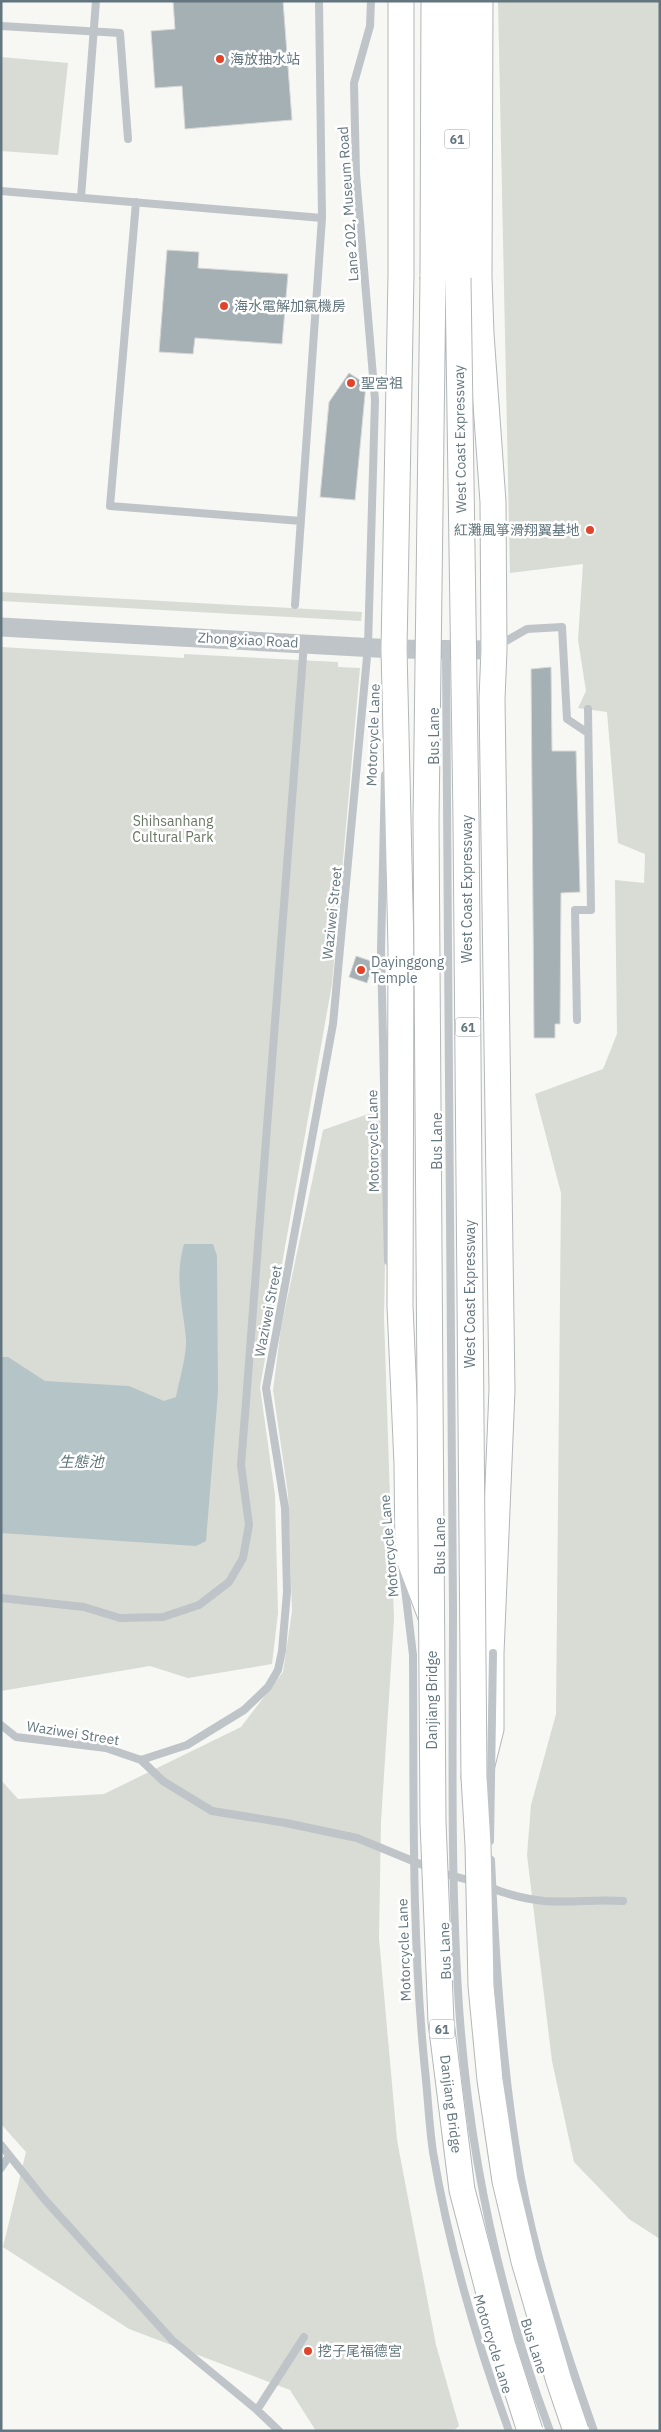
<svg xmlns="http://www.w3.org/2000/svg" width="661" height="2432" font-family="'IBM Plex Sans','Noto Sans TC',sans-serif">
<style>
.green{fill:#d8dcd4}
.water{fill:#b5c4c6}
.building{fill:#a5b0b4;stroke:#d9d9d7}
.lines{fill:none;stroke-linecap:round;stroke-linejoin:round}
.trunk-casing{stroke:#b2b7ba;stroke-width:27}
.service{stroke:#bec4c7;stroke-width:8}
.tertiary{stroke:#bec4c7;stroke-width:19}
.trunk{stroke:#fff;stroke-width:25}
.trunk-bridge-casing{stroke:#b2b7ba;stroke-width:27;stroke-linecap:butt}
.service-bridge{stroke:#bec4c7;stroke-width:8}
.trunk-bridge{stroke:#fff;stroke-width:25}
.poi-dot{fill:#e1432b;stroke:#fff;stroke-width:2}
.labels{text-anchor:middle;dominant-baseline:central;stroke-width:5;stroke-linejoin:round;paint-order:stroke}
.shield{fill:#fff;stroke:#929fa5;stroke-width:1}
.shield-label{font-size:12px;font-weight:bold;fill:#63767f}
.poi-label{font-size:14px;fill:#63767f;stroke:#fff;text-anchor:start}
.street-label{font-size:14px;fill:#63767f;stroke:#fff}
.park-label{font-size:14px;fill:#677762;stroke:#fff}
.water-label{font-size:15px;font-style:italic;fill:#5e767a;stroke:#fff}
</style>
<rect width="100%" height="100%" fill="#f7f7f4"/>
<!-- green -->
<path class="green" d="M498,1h162v2238l-31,-20 -55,-57 -22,-101 -25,-206 4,-50 25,-91 5,-521 -26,-99 68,-25 14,-35 -2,-154 29,3 1,-29 -27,-11 -11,-131 -29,-4 8,-17 -8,-51 5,-76 -73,9z
M1,57l67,6 -10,92 -57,-4z
M1,592l361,20 -1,9 -360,-20z
M1,647l183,11v-4l154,8v5l22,1 -28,316 -72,403 15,108 3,118 -6,51 -84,14 -38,-12 -149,25z
M388,1107l-4,210 10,302 -13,203 -2,116 18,202 39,205 23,81 -6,5h-137l-26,-41 -161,-61 -126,-82 23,-95 -25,-28v-344l17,19 86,-5 137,-67 42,-55 9,-61 -4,-117 -15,-104 8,-62 42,-198z"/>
<!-- water -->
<path class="water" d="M184,1244h29l4,12 1,136 -12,149 -10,5 -195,-13v-176h7l37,24 84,5 35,15 12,-4c3,-16 11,-42 10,-58 -3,-34 -12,-60 -2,-95z"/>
<!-- building -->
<path class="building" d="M173,1h110l9,119 -107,9 -3,-43 -27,2 -4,-57 24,-2z
M167,250l32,2 -1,16 90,6 -6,70 -87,-6 -2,16 -34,-2z
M349,373l17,11 -11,116 -35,-3 9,-95z
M551,667l1,84h24l4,141 -19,1 -1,131h-5v14h-21l-3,-369z
M356,956l18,6 -7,21 -18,-6z"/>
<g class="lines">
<defs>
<path id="trunk" d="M401,1v274l-7,374 7,298 -1,359 7,158 1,92 23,61
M456,1l2,277
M433,277l1,-276
M474,1777l8,-12 9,-36v-76l11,-263 -10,-691 2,-49 -1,-148 -12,-168 -2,-57 1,-276"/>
</defs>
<!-- trunk casing -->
<use href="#trunk" class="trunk-casing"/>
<!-- service -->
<path class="service" d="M1,26l119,7 8,106
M1,191l321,27
M81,197l15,-196
M136,202l-26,304 191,15
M295,605l27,-387 -3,-217
M499,645l28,-16 35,-2 5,92 21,14
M446,650l2,298
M385,775l-4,175 7,311
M577,1020l-2,-110h16l-3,-201
M403,1572l10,83
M1,1598l83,9 36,11 43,-1 36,-12 30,-23 14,-24 6,-33 -8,-60 5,-63 58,-759
M1,1725l15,12 90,11 35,12 46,-15 57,-35 24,-23 10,-17 4,-19 5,-59 -2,-84 -19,-120 67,-364 35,-378 7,-246 -19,-226 -2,-91 16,-57 1,-25
M141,1760l22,21 49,30 74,12 71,15 85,35 34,9
M487,1886c18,8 38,13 57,15 26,2 53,-2 79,0
M1,2145l44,55 127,140 85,70 22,21
M1,2168l8,-12
M257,2410l47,-73"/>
<!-- tertiary -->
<path class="tertiary" d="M1,627l393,22 100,1"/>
<!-- trunk -->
<use href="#trunk" class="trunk"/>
<defs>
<path id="trunk-bridge" d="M433,277l-7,544 7,1001 8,200 21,168 40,153 28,88
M458,278l8,541 8,958 4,68 3,141 9,94 15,101 19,80 35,120 17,50"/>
</defs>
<!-- trunk-bridge casing -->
<use href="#trunk-bridge" class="trunk-bridge-casing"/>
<!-- service-bridge -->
<path class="service-bridge" d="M448,948c2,220 3,440 5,661 0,132 -3,265 6,398 10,145 40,288 91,424
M413,1655c1,138 -2,277 12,415 3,27 4,55 8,82 16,96 43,188 76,279
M490,1841l3,-188
M491,1860c5,105 11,209 29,313 16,88 44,173 74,258"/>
<!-- trunk-bridge -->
<use href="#trunk-bridge" class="trunk-bridge"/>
</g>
<!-- markers -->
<g class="poi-dot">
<circle cx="220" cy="59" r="5"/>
<circle cx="224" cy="306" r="5"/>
<circle cx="351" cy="383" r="5"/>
<circle cx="590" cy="530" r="5"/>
<circle cx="361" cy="970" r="5"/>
<circle cx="308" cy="2351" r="5"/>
</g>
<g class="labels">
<!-- shield labels -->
<g class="shield">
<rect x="444.5" y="129.5" width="25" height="19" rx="4"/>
<rect x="455.5" y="1017.5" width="25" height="19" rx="4"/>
<rect x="429.5" y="2019.5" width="25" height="19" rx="4"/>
</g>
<g class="shield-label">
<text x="457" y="139">61</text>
<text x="468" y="1027">61</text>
<text x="442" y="2029">61</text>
</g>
<!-- poi labels -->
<g class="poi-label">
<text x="230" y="59">海放抽水站</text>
<text x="234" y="306">海水電解加氯機房</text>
<text x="361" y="383">聖宮祖</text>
<text x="580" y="530" text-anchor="end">紅灘風箏滑翔翼基地</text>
<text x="371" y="962">Dayinggong<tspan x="371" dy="16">Temple</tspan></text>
<text x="318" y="2351">挖子尾福德宮</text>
</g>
<!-- street labels -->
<g class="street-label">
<text transform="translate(348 204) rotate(-94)">Lane 202, Museum Road</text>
<text transform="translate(460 439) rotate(-91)">West Coast Expressway</text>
<text transform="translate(248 640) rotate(3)">Zhongxiao Road</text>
<text transform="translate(373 735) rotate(-88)">Motorcycle Lane</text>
<text transform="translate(434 736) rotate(-90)">Bus Lane</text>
<text transform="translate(467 889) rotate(-90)">West Coast Expressway</text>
<text transform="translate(332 913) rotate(-84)">Waziwei Street</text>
<text transform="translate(373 1141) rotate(-91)">Motorcycle Lane</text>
<text transform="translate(437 1141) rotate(-90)">Bus Lane</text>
<text transform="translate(470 1294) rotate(-90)">West Coast Expressway</text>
<text transform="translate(268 1311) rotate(-79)">Waziwei Street</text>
<text transform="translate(389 1546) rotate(-95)">Motorcycle Lane</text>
<text transform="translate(440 1546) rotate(-90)">Bus Lane</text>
<text transform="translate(432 1700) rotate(-90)">Danjiang Bridge</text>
<text transform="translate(73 1733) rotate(9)">Waziwei Street</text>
<text transform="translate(404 1950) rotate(-92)">Motorcycle Lane</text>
<text transform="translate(445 1951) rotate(-92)">Bus Lane</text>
<text transform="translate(451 2104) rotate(83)">Danjiang Bridge</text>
<text transform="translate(493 2344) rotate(73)">Motorcycle Lane</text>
<text transform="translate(534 2346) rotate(72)">Bus Lane</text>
</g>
<!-- park labels -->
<g class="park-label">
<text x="173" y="821">Shihsanhang<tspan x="173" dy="16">Cultural Park</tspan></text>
</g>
<!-- water labels -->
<g class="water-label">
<text x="81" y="1461">生態池</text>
</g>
</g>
<!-- border -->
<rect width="661" height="2432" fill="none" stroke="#63767f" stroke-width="5"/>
</svg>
